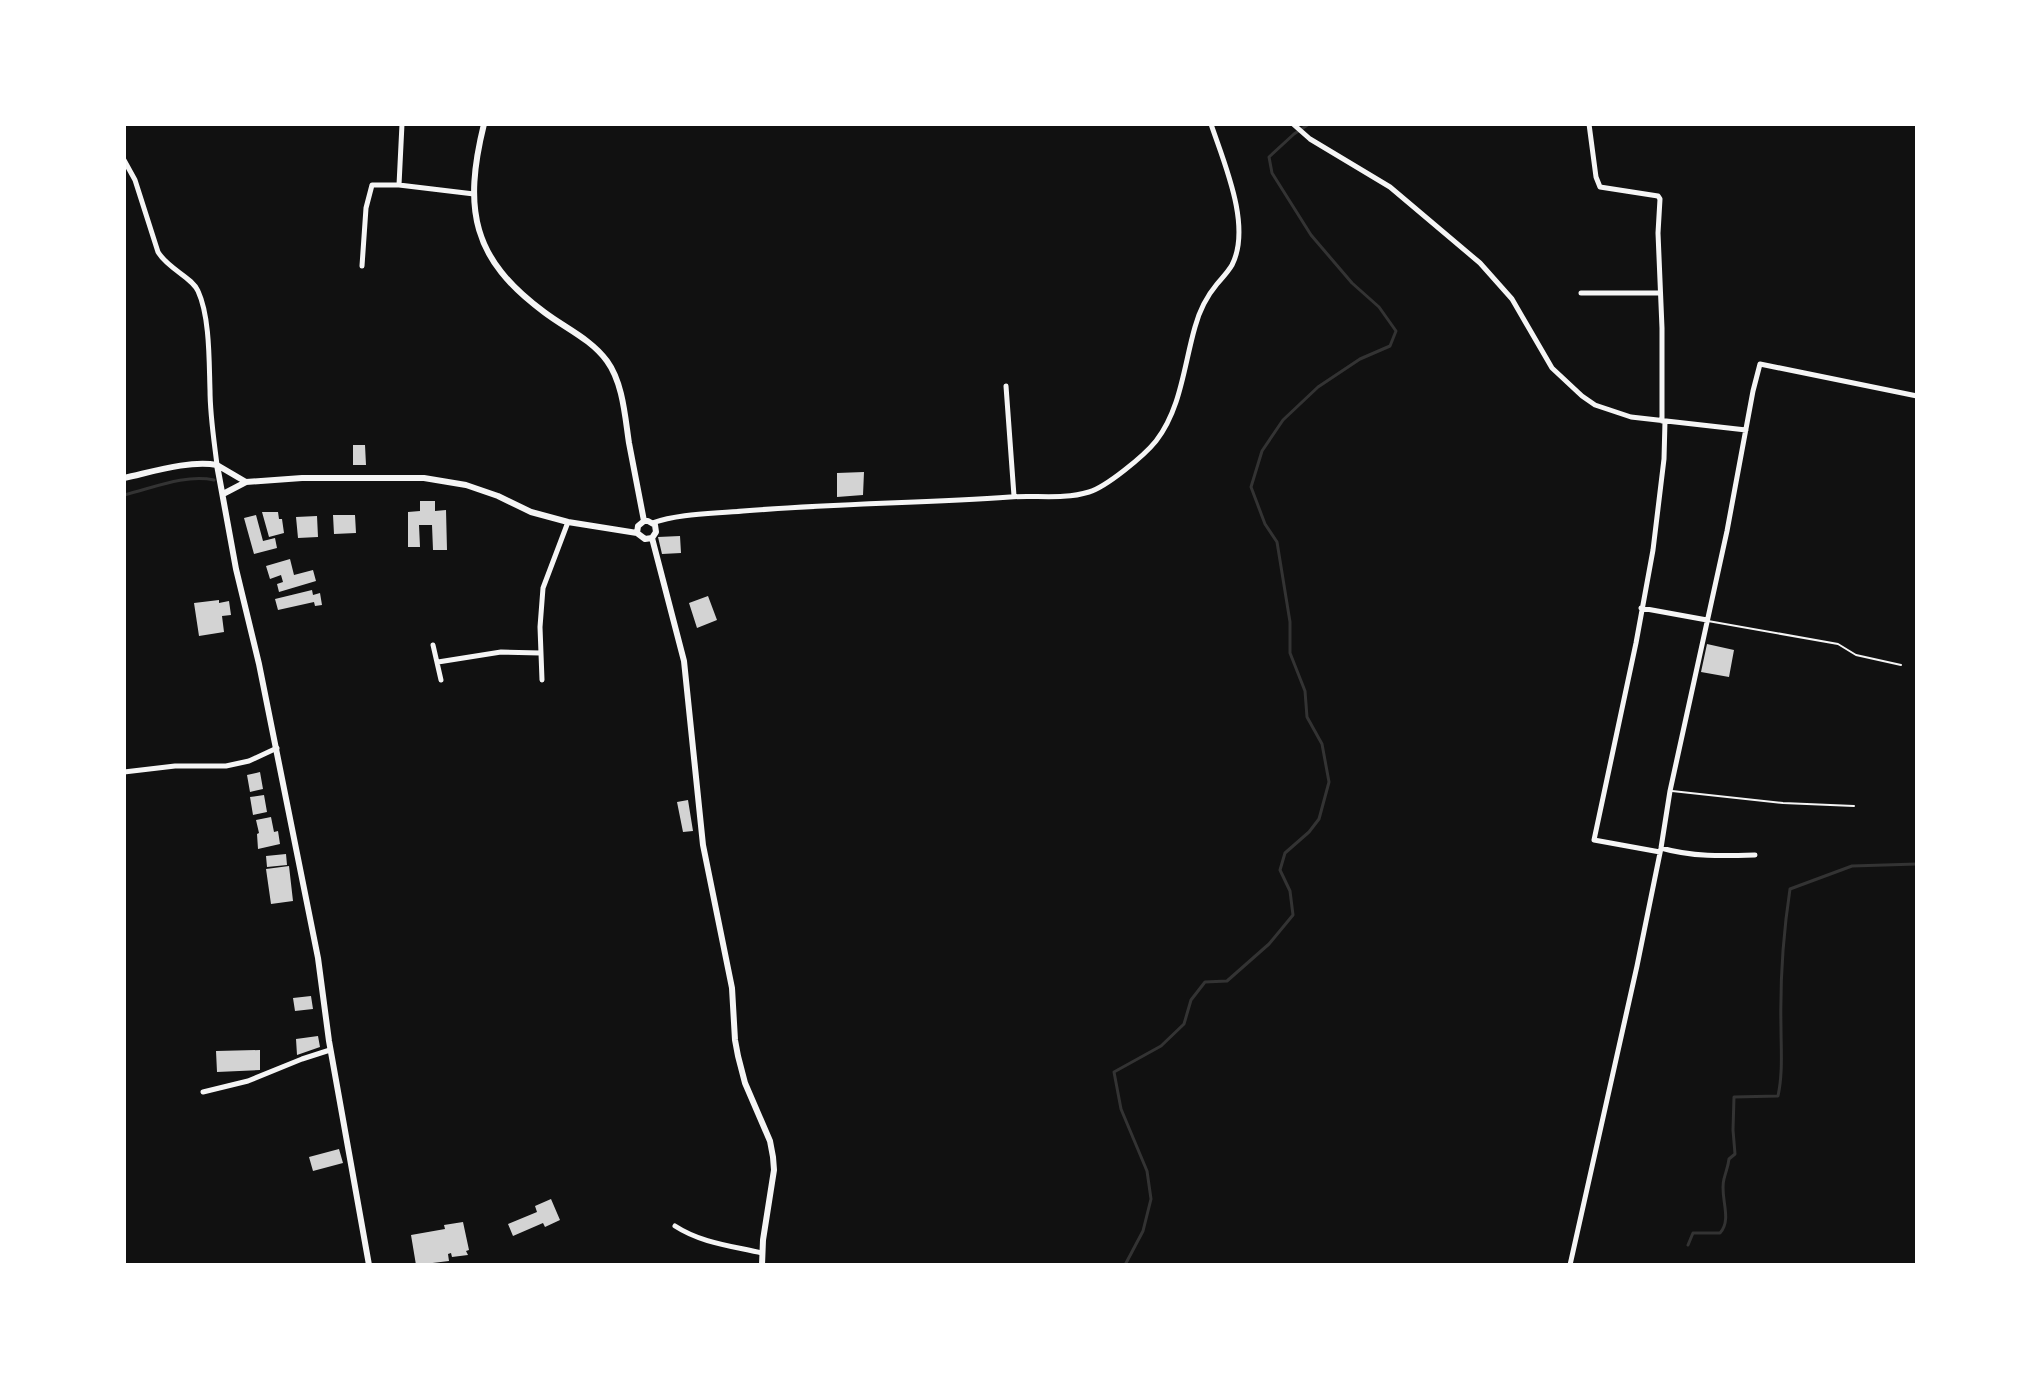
<svg xmlns="http://www.w3.org/2000/svg" width="2041" height="1389" font-family="Spectral,serif">
<style>
.lines{fill:none;stroke-linecap:round;stroke-linejoin:round}
.stream{stroke:#333;stroke-width:3}
.building{fill:#d3d3d3}
.service{stroke:#f5f5f5;stroke-width:2}
.minor{stroke:#f5f5f5;stroke-width:5}
.tertiary{stroke:#f5f5f5;stroke-width:6}
</style>
<rect width="100%" height="100%" fill="#111"/>
<g class="lines">
<!-- stream -->
<path class="stream" d="M124,495c29,-7 61,-21 90,-15
M1688,1245l5,-12h27c13,-14 -1,-37 4,-54 2,-8 4,-12 5,-20l6,-5 -2,-24 1,-33 44,-1c5,-23 3,-46 3,-69 -1,-46 2,-92 9,-138l62,-23 65,-2
M1125,1265l18,-34 8,-32 -4,-28 -26,-62 -7,-37 47,-26 23,-22 7,-24 14,-18 22,-1 42,-37 24,-29 -3,-24 -10,-21 5,-17 24,-21 10,-13 10,-37 -7,-38 -15,-27 -2,-26 -15,-38v-31l-13,-80 -12,-18 -14,-37 11,-36 21,-31 35,-33 42,-28 30,-13 6,-15 -17,-24 -27,-24 -41,-48 -39,-62 -3,-16 25,-23 15,-10"/>
</g>
<!-- building -->
<path class="building" d="M353,445h12l1,20h-13z
M864,472l-1,23 -26,2v-24z
M420,501h15v10l11,-1 1,40h-14l-1,-25h-13l1,22h-12v-35l12,-1z
M262,512h16l1,7h3l2,14 -15,4z
M256,515l7,26 12,-3 2,10 -23,6 -10,-36z
M333,515h22l1,18 -22,1z
M317,516l1,21 -20,1 -2,-21z
M680,536l1,17 -19,1 -4,-17z
M290,559l4,16 19,-5 3,11 -37,11 -2,-8 6,-2 -2,-7 -11,4 -4,-13z
M312,590l1,5 7,-2 2,12 -7,1 -1,-4 -36,8 -3,-11z
M708,596l9,24 -20,8 -8,-25z
M219,600v3l10,-2 2,14 -9,1 2,16 -25,4 -5,-33z
M1707,644l27,6 -5,27 -28,-5z
M260,772l3,17 -13,3 -3,-17z
M264,795l3,17 -14,3 -3,-18z
M688,800l5,31 -10,1 -6,-30z
M271,817l3,15 4,-1 2,13 -22,5 -1,-15 2,-1 -3,-13z
M286,854l1,11 -20,2 -1,-11z
M289,866l4,35 -22,3 -5,-35z
M311,996l2,13 -18,2 -2,-13z
M318,1036l2,11 -23,8 -1,-16z
M260,1050v20l-43,2 -1,-21z
M339,1149l4,14 -30,8 -4,-14z
M551,1199l9,21 -15,7 -2,-4 -30,13 -5,-12 29,-12 -2,-6z
M463,1222l6,28 -3,1 2,4 -16,2 -1,-4 -3,1 1,7 -33,4 -5,-30 34,-6 -1,-4z"/>
<g class="lines">
<!-- service -->
<path class="service" d="M1708,621l130,23 18,11 45,10
M1672,791l111,12 71,3"/>
<!-- minor -->
<path class="minor" d="M1293,124l17,15 80,48 90,76 32,36 40,69 30,28 13,9 36,12 115,13
M1589,124l7,53 4,10 58,9 2,3 -2,34 4,95v93
M124,160l11,20 23,72c10,17 34,25 40,39 12,26 11,71 12,99 0,25 4,50 7,75
M399,185l3,-61
M362,266l4,-58 6,-23h27l75,9
M1581,293h79
M1006,386l8,110
M652,523c29,-10 61,-9 91,-12 89,-7 178,-8 267,-14 26,-2 53,3 79,-5 17,-5 55,-36 67,-51 25,-32 28,-76 39,-114 4,-15 12,-31 22,-43 5,-6 11,-12 15,-19 20,-39 -8,-102 -21,-141
M1641,608l66,12
M433,645l8,35
M438,662l63,-10 39,1
M542,680l-2,-53 3,-39 25,-66
M124,772l51,-6h51l23,-5 28,-13
M1661,848c31,9 62,8 94,7
M1660,852l-66,-12 42,-197 17,-93 11,-91 1,-38
M203,1092l45,-11 54,-22 28,-9
M675,1226c26,17 57,20 87,27
M1570,1265l67,-299 24,-118 9,-57 57,-260 26,-140 7,-27 157,32"/>
<!-- tertiary -->
<path class="tertiary" d="M484,124c-21,85 -12,135 60,188 21,16 47,27 63,49 16,22 18,56 22,82 5,26 10,52 15,78l-6,5 -1,7
M217,465l29,17
M124,478c28,-6 65,-18 93,-13l19,104 23,95 59,294 11,83 40,224
M223,494l23,-12 56,-4h122l42,7 32,11 33,16 37,10 69,11 8,6 7,-1
M644,521h4l7,4 1,7 -4,6
M652,538l32,123 19,184 29,143 3,52 3,16 7,27 25,58 3,16 1,13 -11,70 -1,25"/>
</g>
<!-- border -->
<rect width="2041" height="1389" fill="none" stroke="#ffffff" stroke-width="252"/>
</svg>
